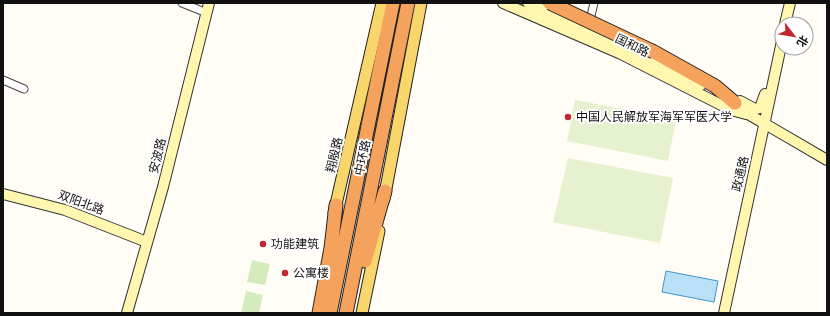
<svg xmlns="http://www.w3.org/2000/svg" width="830" height="316" font-family="Spectral,'Noto Sans SC',serif">
<style>
.green{fill:#d5ebbd}
.pitch{fill:#e6f2cf}
.water{fill:#b9e0f7;stroke:#3f96cf}
.lines{fill:none;stroke-linecap:round;stroke-linejoin:round}
.street-casing{stroke:#444;stroke-width:9}
.secondary-casing{stroke:#333;stroke-width:12}
.primary-casing{stroke:#222;stroke-width:13}
.highway-casing{stroke:#222;stroke-width:15}
.street{stroke:#fff;stroke-width:7}
.secondary{stroke:#fff6b0;stroke-width:10}
.primary{stroke:#f9d66b;stroke-width:11}
.highway{stroke:#f5a25d;stroke-width:13}
.highway-bridge-casing{stroke:#222;stroke-width:15;stroke-linecap:butt}
.highway-bridge{stroke:#f5a25d;stroke-width:13}
.poi-dot{fill:#c4262e;stroke:#fff;stroke-width:1.5}
.labels{text-anchor:middle;dominant-baseline:central;stroke-width:4;stroke-linejoin:round;paint-order:stroke}
.street-label{font-size:12px;fill:#111;stroke:#fff}
.poi-label{font-size:12px;fill:#111;stroke:#fff;text-anchor:start}
</style>
<rect width="100%" height="100%" fill="#fffdf5"/>
<!-- green -->
<path class="green" d="M252,260l18,4 -5,21 -18,-3z
M246,291l17,4 -4,18h-18z"/>
<!-- pitch -->
<path class="pitch" d="M575,100l101,19 -8,42 -101,-20z
M568,158l105,20 -13,65 -107,-21z"/>
<!-- water -->
<path class="water" d="M666,271l52,10 -4,21 -52,-10z"/>
<g class="lines">
<defs>
<path id="street" d="M182,3l25,10
M589,24l5,-21
M3,80l21,9"/>
<path id="secondary" d="M503,3l118,51 110,56 15,4
M528,3l85,38 88,44
M785,24l5,-21
M730,100l18,14 79,46
M740,101l15,8 5,-1 5,-14
M3,194l62,16 82,32
M127,313l36,-126 46,-184
M724,313l58,-272"/>
<path id="primary" d="M384,199l37,-196
M334,213l48,-210
M362,313l17,-82"/>
<path id="highway" d="M654,52l61,34 20,17
M365,261l20,-70
M319,313l12,-65 5,-43
M330,313l63,-310
M346,313l62,-310"/>
</defs>
<!-- street casing -->
<use href="#street" class="street-casing"/>
<!-- secondary casing -->
<use href="#secondary" class="secondary-casing"/>
<!-- primary casing -->
<use href="#primary" class="primary-casing"/>
<!-- highway casing -->
<use href="#highway" class="highway-casing"/>
<!-- street -->
<use href="#street" class="street"/>
<!-- secondary -->
<use href="#secondary" class="secondary"/>
<!-- primary -->
<use href="#primary" class="primary"/>
<!-- highway -->
<use href="#highway" class="highway"/>
<defs>
<path id="highway-bridge" d="M550,3l104,49"/>
</defs>
<!-- highway-bridge casing -->
<use href="#highway-bridge" class="highway-bridge-casing"/>
<!-- highway-bridge -->
<use href="#highway-bridge" class="highway-bridge"/>
</g>
<!-- markers -->
<g class="poi-dot">
<circle cx="568" cy="117" r="4"/>
<circle cx="263" cy="244" r="4"/>
<circle cx="285" cy="273" r="4"/>
</g>
<g class="labels">
<!-- street labels -->
<g class="street-label">
<text transform="translate(632 46) rotate(26)">国和路</text>
<text transform="translate(335 155) rotate(-77)">翔殷路</text>
<text transform="translate(158 156) rotate(-76)">安波路</text>
<text transform="translate(363 158) rotate(-78)">中环路</text>
<text transform="translate(741 174) rotate(-77)">政通路</text>
<text transform="translate(81 203) rotate(20)">双阳北路</text>
</g>
<!-- poi labels -->
<g class="poi-label">
<text x="576" y="117">中国人民解放军海军军医大学</text>
<text x="271" y="244">功能建筑</text>
<text x="293" y="273">公寓楼</text>
</g>
</g>
<!-- border -->
<rect width="830" height="316" fill="none" stroke="#111111" stroke-width="8"/>
<!-- north arrow -->
<g transform="translate(794 36) rotate(121)"><circle r="19" fill="#ffffff" stroke="#a0a0a0"/>
<path d="M0-3L7 15L0 10L-7 15Z" fill="#c4262e"/>
<text y="-6" font-size="11" font-weight="bold" text-anchor="middle" fill="#111111">北</text>
</g>
</svg>
